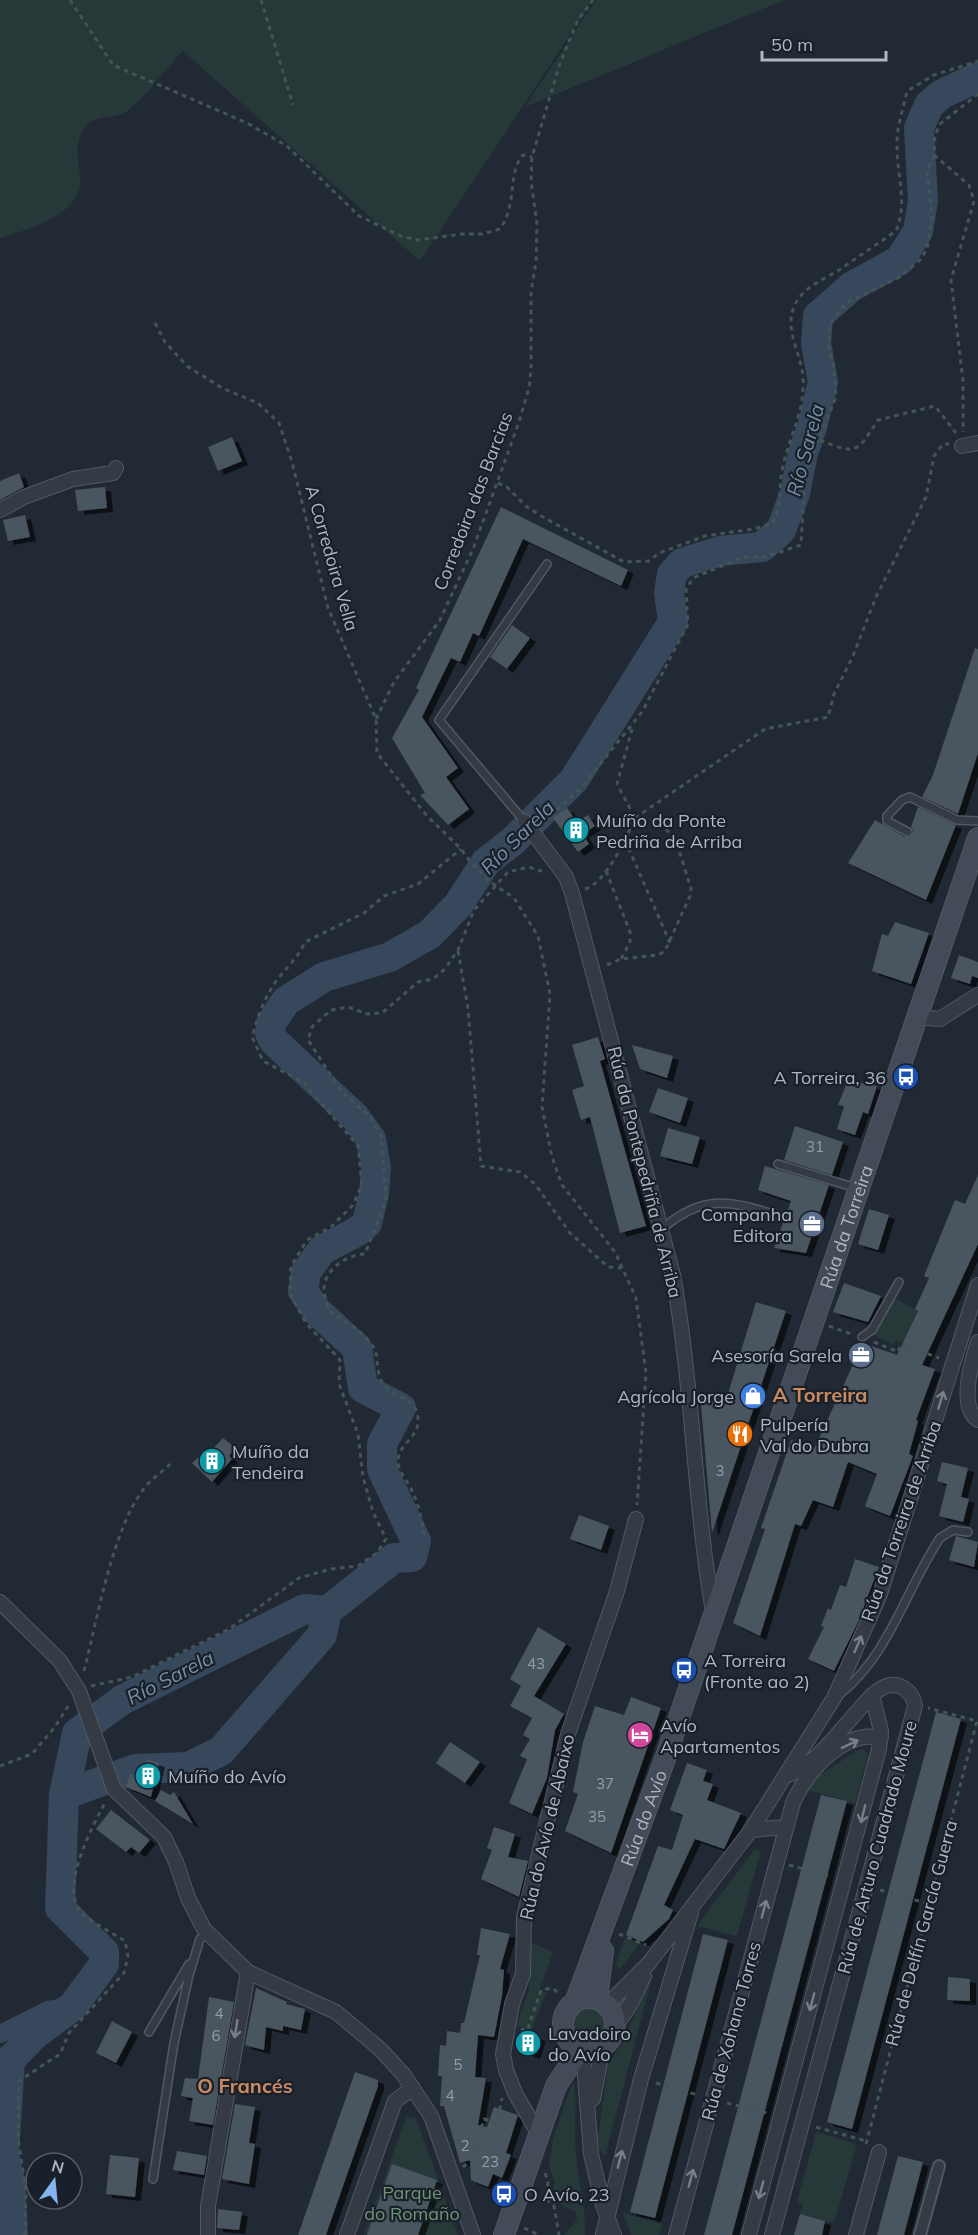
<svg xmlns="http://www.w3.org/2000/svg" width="978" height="2235" font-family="Mulish,sans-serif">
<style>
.green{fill:#263938}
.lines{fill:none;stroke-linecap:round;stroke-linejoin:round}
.canal{stroke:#37485c;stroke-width:18}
.river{stroke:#37485c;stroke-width:30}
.building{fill:#49545f;filter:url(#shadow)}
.service-casing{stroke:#515962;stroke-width:10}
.pedestrian-casing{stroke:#515962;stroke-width:14}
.minor-casing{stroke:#515962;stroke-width:16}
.secondary-casing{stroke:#515962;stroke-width:22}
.path{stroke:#445556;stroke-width:3;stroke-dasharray:4.5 4.5;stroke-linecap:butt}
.service{stroke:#343b44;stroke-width:7}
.pedestrian{stroke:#343b44;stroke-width:10}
.minor{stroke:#343b44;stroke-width:14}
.secondary{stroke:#424b57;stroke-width:20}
.oneway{stroke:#777f89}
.labels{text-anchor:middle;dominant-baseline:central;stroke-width:4.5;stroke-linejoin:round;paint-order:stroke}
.number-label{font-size:15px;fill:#959ea8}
.street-label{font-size:18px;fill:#aeb6c1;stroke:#192029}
.poi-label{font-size:18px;fill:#aeb6c1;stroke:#192029;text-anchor:start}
.park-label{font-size:18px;fill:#709576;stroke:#192029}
.water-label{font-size:20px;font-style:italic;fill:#788ea8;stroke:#192029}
.neighbourhood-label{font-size:20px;font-weight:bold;fill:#c98a62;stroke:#192029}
</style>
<defs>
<filter id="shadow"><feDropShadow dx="6" dy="4" stdDeviation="0" flood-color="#0009"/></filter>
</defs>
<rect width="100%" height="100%" fill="#212a34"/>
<!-- green -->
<path class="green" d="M0,0h593l-173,261 -237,-210c-19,19 -35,44 -56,60 -12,9 -32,2 -42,16 -13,17 -5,36 -5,54 1,34 -54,49 -80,57z
M596,0h188l-259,107z
M892,1297l26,14 -15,32 -7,-2 -2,4 -21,-10z
M858,1750l5,-1 5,5 -13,49 -47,-13 6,-11z
M755,1849l6,2 -24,85 -40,-10z
M625,1938l14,6 -19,25 -4,-5z
M531,1943l22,9 -14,39 7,1 -14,37 -16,-3 13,-36z
M653,1974l-48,182 -6,-7 -1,-12 10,-72 14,-22z
M571 2024a17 17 0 1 1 34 0a17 17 0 1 1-34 0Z
M573,2081c5,20 1,41 2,61 1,31 11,61 10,93h-21l13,-15 -1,-8 -24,-12 3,-18 -6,-16 4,-27z
M406,2117l10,1 42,117h-94z
M816,2132l41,12 -23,79 -34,-9 3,-10 -6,-2z
M623,2213l39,11 -3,11h-28z"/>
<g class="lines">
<!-- canal -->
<path class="canal" d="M0,2034l48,-24 25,-4"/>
<!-- river -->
<path class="river" d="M64,1795l13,-62 45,-33 183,-91 22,2
M13,2235l-3,-54 -6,-27 6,-94 23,-24 40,-30 31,-42v-12l-44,-44 4,-113 71,-26 53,-2 33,-16 101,-116 5,-24 67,-53 18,-1 4,-16 -34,-72v-25l19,-36 -38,-20 -6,-40 -40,-37 -14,-20 3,-19 16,-22 36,-19 9,-8 7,-29 2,-26 -5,-29 -16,-22 -81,-76 -4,-8 1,-10 15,-22 38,-24 66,-20 40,-23 28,-29 28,-43 27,-21 61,-61 99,-158 -4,-29 3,-19 10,-11 38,-12 42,-4 19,-17 14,-37 8,-40 9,-26 11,-45 -7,-39 2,-27 33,-29 49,-27 18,-29 5,-30 -4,-73 10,-23 13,-11 36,-17"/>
</g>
<!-- building -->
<path class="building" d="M232,437l10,24 -24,10 -10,-24z
M19,473l5,14 -24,13v-19z
M105,487l2,21 -29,3 -3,-21z
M501,507l127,63 -7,16 -98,-47 -44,97 -6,-3 -13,29 -9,-4 -29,59 36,51 -12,9 23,32 -21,16 -28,-30 5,-2 -33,-55 27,-48 -3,-2z
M25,515l5,22 -22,4 -5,-21z
M512,625l18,13 -23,31 -17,-12z
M975,648l3,1v104l-20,61 -36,-17 11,-22z
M918,807l38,18 -30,75 -78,-37 27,-43 30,17 6,-1 3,-5 -3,-4z
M567,808l10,14 11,-7 7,11 -12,8 6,10 -11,8 -25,-34z
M895,922l34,11 -18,51 -39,-13 10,-37 6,2z
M959,955l19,7v16l-6,-2 -2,8 -19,-6z
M598,1037l7,22 -5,2 46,165 -26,7 -30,-116 -9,3 -9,-30 12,-4 -12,-41z
M632,1045l41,11 -6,22 -27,-9z
M848,1080l29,6 -9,28 -5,-2 -8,23 -18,-6 7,-23 -6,-1z
M658,1088l30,10 -8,25 -31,-11z
M795,1126l48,16 -11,33 -48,-15z
M668,1128l32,9 -8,27 -32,-8z
M765,1166l64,19 -23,68 -32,-5 9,-25 5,-4 -1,-6 4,-12 -33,-11z
M978,1175v69l-56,121 13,4 -19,51 2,1 -9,33 4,2 -23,60 -25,-10 12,-32 -29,-12 -15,45 -20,-7 -12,26 -6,-2 -35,112 -27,-13 32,-94 -4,-1 30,-88 23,9 49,-106 34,12 21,-44 -3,-2 14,-31 -5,-2 31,-76 10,4z
M869,1209l20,6 -11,35 -20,-6z
M844,1283l37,13 -13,26 -35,-10z
M756,1302l30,9 -74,222 -12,-139 26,6z
M223,1438l13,10 -7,8 3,3 -20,23 -20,-19 15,-13 2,3z
M942,1462l26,6 -7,29 8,2 -6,23 -24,-6 8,-32 -10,-3z
M579,1515l30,11 -8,24 -31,-11z
M956,1536l22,6 -4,25 -25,-7z
M855,1559l24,8 -21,55 -24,49 -26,-12 16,-32 -3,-1 7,-18 3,2 9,-25 6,2z
M538,1627l28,17 -32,52 30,18 -9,16 -8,48 -15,36 -23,-11 18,-44 -7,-3 10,-17 -7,-4 9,-17 -22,-12 11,-20 -11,-7z
M631,1697l30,11 -50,145 -46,-22 13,-37 -5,-2 10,-50 12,-36 29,9z
M936,1712l25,7 -109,410 -25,-7z
M450,1742l30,20 -15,21 -29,-20z
M146,1759l13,4 -8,34 -25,-10 4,-13 11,4z
M687,1763l20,7 -4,11 10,3 -6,16 34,13 -17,36 -29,-10 -31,66 9,5 -4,9 -26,23 -17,-7 32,-89 14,4 11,-35 -13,-5z
M161,1790l9,5 4,-3 19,32 -38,-23z
M821,1795l26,6 -115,434h-28z
M111,1810l39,30 -11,13 -8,-6 -5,5 -30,-23z
M494,1827l21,7 -7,23 20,4 -9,36 -38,-18 11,-29 -5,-2z
M481,1928l29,6 -10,35 4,1 -2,26 -8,41 -16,-2 -3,42 11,1 -8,47 9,2 7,-20 24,8 -12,38 5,2 -9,23 -9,-4 -5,13 -17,-7 -1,-20 -10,3 -16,-57h-4l2,-30h-4l2,-31 6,1 1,-15 13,2 1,-10h3l16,-68h-3z
M703,1934l25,6 -73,278 -25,-6z
M948,1977l22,2v22l-23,-1z
M256,1988l31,14 -1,2 19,5 -4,21 -18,-4v5l-17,-4 -2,23 -19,-5z
M209,1997l25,5 -21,123 -24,-4 4,-23 -12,-2 4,-18 13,1z
M112,2021l20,11 -16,31 -20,-10z
M523,2031l17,6 -6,18 -18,-7z
M355,2072l23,8v6l-50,143 -2,6h-28z
M235,2104l20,3 -6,36 6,1 -6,40 -27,-5z
M177,2151l30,5 -3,19 -31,-5z
M110,2155l29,3 -4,39 -29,-3z
M898,2156l25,6 -19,73h-27z
M392,2164l45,16 -19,55h-51z
M218,2209l24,3 -3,18 -22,-2z
M800,2214l25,7 -3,14h-28z"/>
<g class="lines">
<defs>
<path id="service" d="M525,822l-86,-102 108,-156
M908,832l-21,-11v-5l15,-16 8,-3 47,23 21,1
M778,1164l78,24
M662,1229c43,-38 72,-27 121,-12
M862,1337l10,-7 27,-48
M839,1695c50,-39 67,-106 101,-157l13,-8 15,2
M149,2032l40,-68
M153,2179l21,-136 15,-68 11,-36 8,-6"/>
<path id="pedestrian" d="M920,2235l19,-69"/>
<path id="minor" d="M962,446l16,-3
M0,510l24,-13 49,-18 40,-6 3,-5
M525,822l41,55 6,16 101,382c20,111 21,226 40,337
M917,1017l23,2 38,-24
M978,1342c-6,18 -20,65 0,78
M0,1602l60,59 19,30 35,98 50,48 12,25 12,36 16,31 44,43 88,40 44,37 23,25 28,42 42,119
M751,1830l35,-3
M607,2005l42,-42 102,-133 83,-132 46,-104 98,-309
M615,2027l15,-22 14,-29
M583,2050l8,104 12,51 11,30
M593,2099l10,-52
M538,2133l-23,-40 -9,-23 -3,-16 9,-50 11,-30 1,-57 44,-183 49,-143 19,-72
M208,2235v-29l40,-234
M347,2235l48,-134 18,-13
M603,2235l38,-156 50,-166
M676,2235l117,-432c14,-32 49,-72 88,-66
M749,2235l130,-486 2,-18 -9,-36
M772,2235l143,-529c-2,-14 -16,-26 -31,-19 -11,5 -19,16 -27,25 -19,21 -42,53 -69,63
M856,2235l23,-83"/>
<g id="secondary">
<circle cx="589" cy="2024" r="26"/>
<path d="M597,1998l6,-47"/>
<path id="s1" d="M576,2000l89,-241 313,-921"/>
<path d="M504,2235l52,-149 24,-37"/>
</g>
</defs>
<!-- service casing -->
<use href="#service" class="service-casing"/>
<!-- pedestrian casing -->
<use href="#pedestrian" class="pedestrian-casing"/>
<!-- minor casing -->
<use href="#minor" class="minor-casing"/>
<!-- secondary casing -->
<use href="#secondary" class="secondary-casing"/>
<!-- path -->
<path class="path" d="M70,0l43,65 134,58 40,23 72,70 42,20 17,4 44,-6h20l18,-5c18,-26 7,-56 23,-74l9,2
M261,0l32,105
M934,155l35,30 5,16 -23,79 12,101v51
M155,323l10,19 22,24 35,22 36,15 21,20 13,39 36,146 48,111 1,34 50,63 34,33 8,11 20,21 25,17 24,38 12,58 -8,113 10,50 10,28 53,67 21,46 10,75 -9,132
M820,440c38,16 37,12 58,-20l57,-14 21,27
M498,483l9,4 20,20 16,10 81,45 25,-1 10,-8 46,-17 48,-7 19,-5c11,-22 6,-36 11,-58 7,-31 22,-55 20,-88 -1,-23 -19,-48 -9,-71 8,-20 29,-27 45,-37 19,-13 38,-26 57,-39 12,-27 1,-55 1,-84 -1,-19 6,-37 10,-56l27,-16 44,-14
M376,719l18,-37 46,-62 33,-71 46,-127 10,-34 2,-19v-77l5,-30 1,-38 -6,-43 1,-24 28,-94 18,-43 15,-20
M635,818l130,-89 63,-12 6,-23 19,-38 23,-59 50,-100 8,-41 9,-12h6
M543,822l37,-33 62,-77 46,-88 -2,-34 7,-12 50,-21h22l36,-12 4,-72 31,-76 -2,-28 -5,-20 1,-25 17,-22 51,-24 22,-18 7,-11 5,-33 -5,-45 7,-16 1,-20 5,-11 38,-30
M625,840l45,103
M606,871l24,61v10l-9,17
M585,889c22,-7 41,-51 50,-71l-18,-34 15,-55
M458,951l10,57 13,158 39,6 15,12 35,49 38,34 14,1
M607,965l14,-6 37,-4 7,-4 25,-55 1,-8c-11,-30 -15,-71 -54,-70
M829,1326l22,8
M874,1342l24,10 3,-8 38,14
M424,1535c-2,-15 -5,-30 -12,-44 -3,-8 -11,-16 -13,-24 -6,-20 19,-28 19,-45 1,-25 -21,-21 -34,-37 -7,-9 -6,-21 -8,-31 -4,-18 -33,-34 -47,-43 -1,-6 -4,-13 -5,-20 -1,-21 22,-36 41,-37l21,-54 -5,-64 -11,-19 -29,-26 -33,-51 4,-13 19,-17 17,-3 19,7 15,-1 36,-31 15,-3 12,-10 13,-19 16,-40 34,-38 21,-5 15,5
M84,1671c13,-50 29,-146 62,-185 7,-8 16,-14 24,-22
M91,1686l41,-9 97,-48 70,-51 32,-9 27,-3 19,-13 9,-14 -13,-27 -10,-35 -5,-43 -19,-50 1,-24 -34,-37 -16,-29 1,-28 16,-26 24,-13 22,-22 9,-20 -4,-39 -55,-64 -40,-21 -11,-24c6,-21 12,-39 25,-57 10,-13 21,-22 28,-38l59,-29 20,-17 34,-12 43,-35
M0,1766l32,-12 23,-27 13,-21
M789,1865l40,11
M880,1890l49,14
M619,1934l27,11
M521,2029l6,2 14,-41 11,-2 8,6
M656,2083l42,12
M727,2103l40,10
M816,2127l50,14
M866,2144l111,-423 -49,-13
M463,2167l9,-7 12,-41 13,4 5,-25
M545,2173l3,9 -2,17 8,7 5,29
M524,2228l15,7
M25,2235l1,-44 -8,-53 1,-57 41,-27 9,-21 55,-60 4,-17 -3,-15c-14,-9 -31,-17 -43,-28 -24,-24 11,-88 24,-112"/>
<!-- service -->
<use href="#service" class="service"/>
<!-- pedestrian -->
<use href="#pedestrian" class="pedestrian"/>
<!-- minor -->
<use href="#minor" class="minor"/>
<!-- secondary -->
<use href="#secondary" class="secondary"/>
</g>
<!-- one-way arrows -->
<defs><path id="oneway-shaft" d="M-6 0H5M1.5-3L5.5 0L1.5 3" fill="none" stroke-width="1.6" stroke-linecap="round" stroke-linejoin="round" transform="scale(1.5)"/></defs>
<g class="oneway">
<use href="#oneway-shaft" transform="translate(941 1400) rotate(-73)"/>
<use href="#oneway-shaft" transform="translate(858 1644) rotate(-67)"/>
<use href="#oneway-shaft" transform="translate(850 1744) rotate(-25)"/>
<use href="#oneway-shaft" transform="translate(863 1814) rotate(104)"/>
<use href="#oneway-shaft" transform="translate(764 1909) rotate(-75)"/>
<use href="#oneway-shaft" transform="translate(812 2002) rotate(105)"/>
<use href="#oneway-shaft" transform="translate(236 2029) rotate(99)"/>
<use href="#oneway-shaft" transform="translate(620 2159) rotate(-76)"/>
<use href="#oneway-shaft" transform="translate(691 2178) rotate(-75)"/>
<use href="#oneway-shaft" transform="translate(761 2190) rotate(105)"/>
</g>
<!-- icons -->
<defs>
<symbol id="building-disc" viewBox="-11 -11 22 22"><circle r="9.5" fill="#0f9aa8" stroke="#192029"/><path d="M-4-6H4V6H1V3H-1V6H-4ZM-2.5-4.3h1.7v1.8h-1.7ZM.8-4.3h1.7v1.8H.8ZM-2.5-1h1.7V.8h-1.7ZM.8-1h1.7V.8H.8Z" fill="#fff"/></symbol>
<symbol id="bus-disc" viewBox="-11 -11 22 22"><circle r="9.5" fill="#1a4fb4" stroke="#192029"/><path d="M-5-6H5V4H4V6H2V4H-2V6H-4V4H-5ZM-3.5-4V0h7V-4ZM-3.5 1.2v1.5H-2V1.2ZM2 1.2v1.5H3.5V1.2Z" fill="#fff"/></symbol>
<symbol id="office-disc" viewBox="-11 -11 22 22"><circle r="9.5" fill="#5c6f8a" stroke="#192029"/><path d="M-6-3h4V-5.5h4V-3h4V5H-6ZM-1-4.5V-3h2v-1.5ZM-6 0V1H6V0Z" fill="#fff"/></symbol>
<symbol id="shop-disc" viewBox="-11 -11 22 22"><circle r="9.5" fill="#3f7fe0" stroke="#192029"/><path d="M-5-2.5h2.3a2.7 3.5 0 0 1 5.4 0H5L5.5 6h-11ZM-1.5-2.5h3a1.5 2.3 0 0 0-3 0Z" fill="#fff"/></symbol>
<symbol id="restaurant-disc" viewBox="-11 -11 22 22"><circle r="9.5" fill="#e8710a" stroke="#192029"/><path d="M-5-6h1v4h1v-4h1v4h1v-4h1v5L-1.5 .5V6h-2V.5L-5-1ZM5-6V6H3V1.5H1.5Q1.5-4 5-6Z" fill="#fff"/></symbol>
<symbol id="hotel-disc" viewBox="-11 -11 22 22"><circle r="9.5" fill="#d1479c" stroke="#192029"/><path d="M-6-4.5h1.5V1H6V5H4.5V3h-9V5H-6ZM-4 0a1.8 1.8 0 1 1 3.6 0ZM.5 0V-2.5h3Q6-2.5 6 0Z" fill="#fff"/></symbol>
</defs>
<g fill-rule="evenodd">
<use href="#building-disc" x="561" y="815" width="30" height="30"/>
<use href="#bus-disc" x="891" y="1062" width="30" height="30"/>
<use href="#office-disc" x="797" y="1209" width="30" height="30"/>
<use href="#office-disc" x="846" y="1340" width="30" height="30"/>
<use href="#shop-disc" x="738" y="1381" width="30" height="30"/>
<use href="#restaurant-disc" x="725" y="1419" width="30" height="30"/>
<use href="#building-disc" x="197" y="1446" width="30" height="30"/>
<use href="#bus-disc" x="669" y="1655" width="30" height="30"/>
<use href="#hotel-disc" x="625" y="1720" width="30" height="30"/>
<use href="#building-disc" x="133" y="1761" width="30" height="30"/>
<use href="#building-disc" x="513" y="2028" width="30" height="30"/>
<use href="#bus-disc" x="489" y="2179" width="30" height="30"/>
</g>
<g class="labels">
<!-- number labels -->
<g class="number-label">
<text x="815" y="1146">31</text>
<text x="720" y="1470">3</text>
<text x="536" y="1663">43</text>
<text x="605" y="1783">37</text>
<text x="597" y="1816">35</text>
<text x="219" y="2013">4</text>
<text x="216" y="2035">6</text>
<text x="458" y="2064">5</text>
<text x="450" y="2095">4</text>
<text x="465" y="2145">2</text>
<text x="490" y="2161">23</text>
</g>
<!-- street labels -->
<g class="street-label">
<text transform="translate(473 501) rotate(-69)">Corredoira das Barcias</text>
<text transform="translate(332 558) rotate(74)">A Corredoira Vella</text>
<text transform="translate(645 1172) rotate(76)">Rúa da Pontepedriña de Arriba</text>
<text stroke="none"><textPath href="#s1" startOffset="819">Rúa da Torreira</textPath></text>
<text transform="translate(901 1521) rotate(-71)">Rúa da Torreira de Arriba</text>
<text stroke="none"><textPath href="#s1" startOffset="194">Rúa do Avío</textPath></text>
<text transform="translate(547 1827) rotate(-77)">Rúa do Avío de Abaixo</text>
<text transform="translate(877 1847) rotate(-75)">Rúa de Arturo Cuadrado Moure</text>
<text transform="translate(921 1933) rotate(-75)">Rúa de Delfín García Guerra</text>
<text transform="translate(731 2031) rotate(-75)">Rúa de Xohana Torres</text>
</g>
<!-- poi labels -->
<g class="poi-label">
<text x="596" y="820">Muíño da Ponte<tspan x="596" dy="21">Pedriña de Arriba</tspan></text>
<text x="886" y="1077" text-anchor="end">A Torreira, 36</text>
<text x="792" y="1214" text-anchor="end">Companha<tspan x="792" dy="21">Editora</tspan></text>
<text x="842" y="1355" text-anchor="end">Asesoría Sarela</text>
<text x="734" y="1396" text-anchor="end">Agrícola Jorge</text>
<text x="760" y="1424">Pulpería<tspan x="760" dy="21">Val do Dubra</tspan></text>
<text x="232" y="1451">Muíño da<tspan x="232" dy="21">Tendeira</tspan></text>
<text x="704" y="1660">A Torreira<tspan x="704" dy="21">(Fronte ao 2)</tspan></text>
<text x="660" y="1725">Avío<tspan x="660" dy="21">Apartamentos</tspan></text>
<text x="168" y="1776">Muíño do Avío</text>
<text x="548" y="2033">Lavadoiro<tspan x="548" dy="21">do Avío</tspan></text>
<text x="524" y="2194">O Avío, 23</text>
</g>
<!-- park labels -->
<g class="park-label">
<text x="412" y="2192">Parque<tspan x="412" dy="21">do Romaño</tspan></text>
</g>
<!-- water labels -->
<g class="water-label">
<text transform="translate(805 450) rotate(-75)">Río Sarela</text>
<text transform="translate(517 837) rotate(-45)">Río Sarela</text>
<text transform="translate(170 1677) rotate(-27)">Río Sarela</text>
</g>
<!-- neighbourhood labels -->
<g class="neighbourhood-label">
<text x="820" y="1394">A Torreira</text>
<text x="245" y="2085">O Francés</text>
</g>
</g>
<!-- north arrow -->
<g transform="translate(54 2181) rotate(15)"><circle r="28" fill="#192029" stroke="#555c66" stroke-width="1.5"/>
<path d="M0-4.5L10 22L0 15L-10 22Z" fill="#86b3ee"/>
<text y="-9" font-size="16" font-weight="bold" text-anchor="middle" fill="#aeb6c1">N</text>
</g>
<!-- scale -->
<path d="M762 51v9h124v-9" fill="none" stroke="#aeb6c1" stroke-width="3"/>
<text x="771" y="51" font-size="18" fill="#aeb6c1" stroke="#192029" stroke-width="4.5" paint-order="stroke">50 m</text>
</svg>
